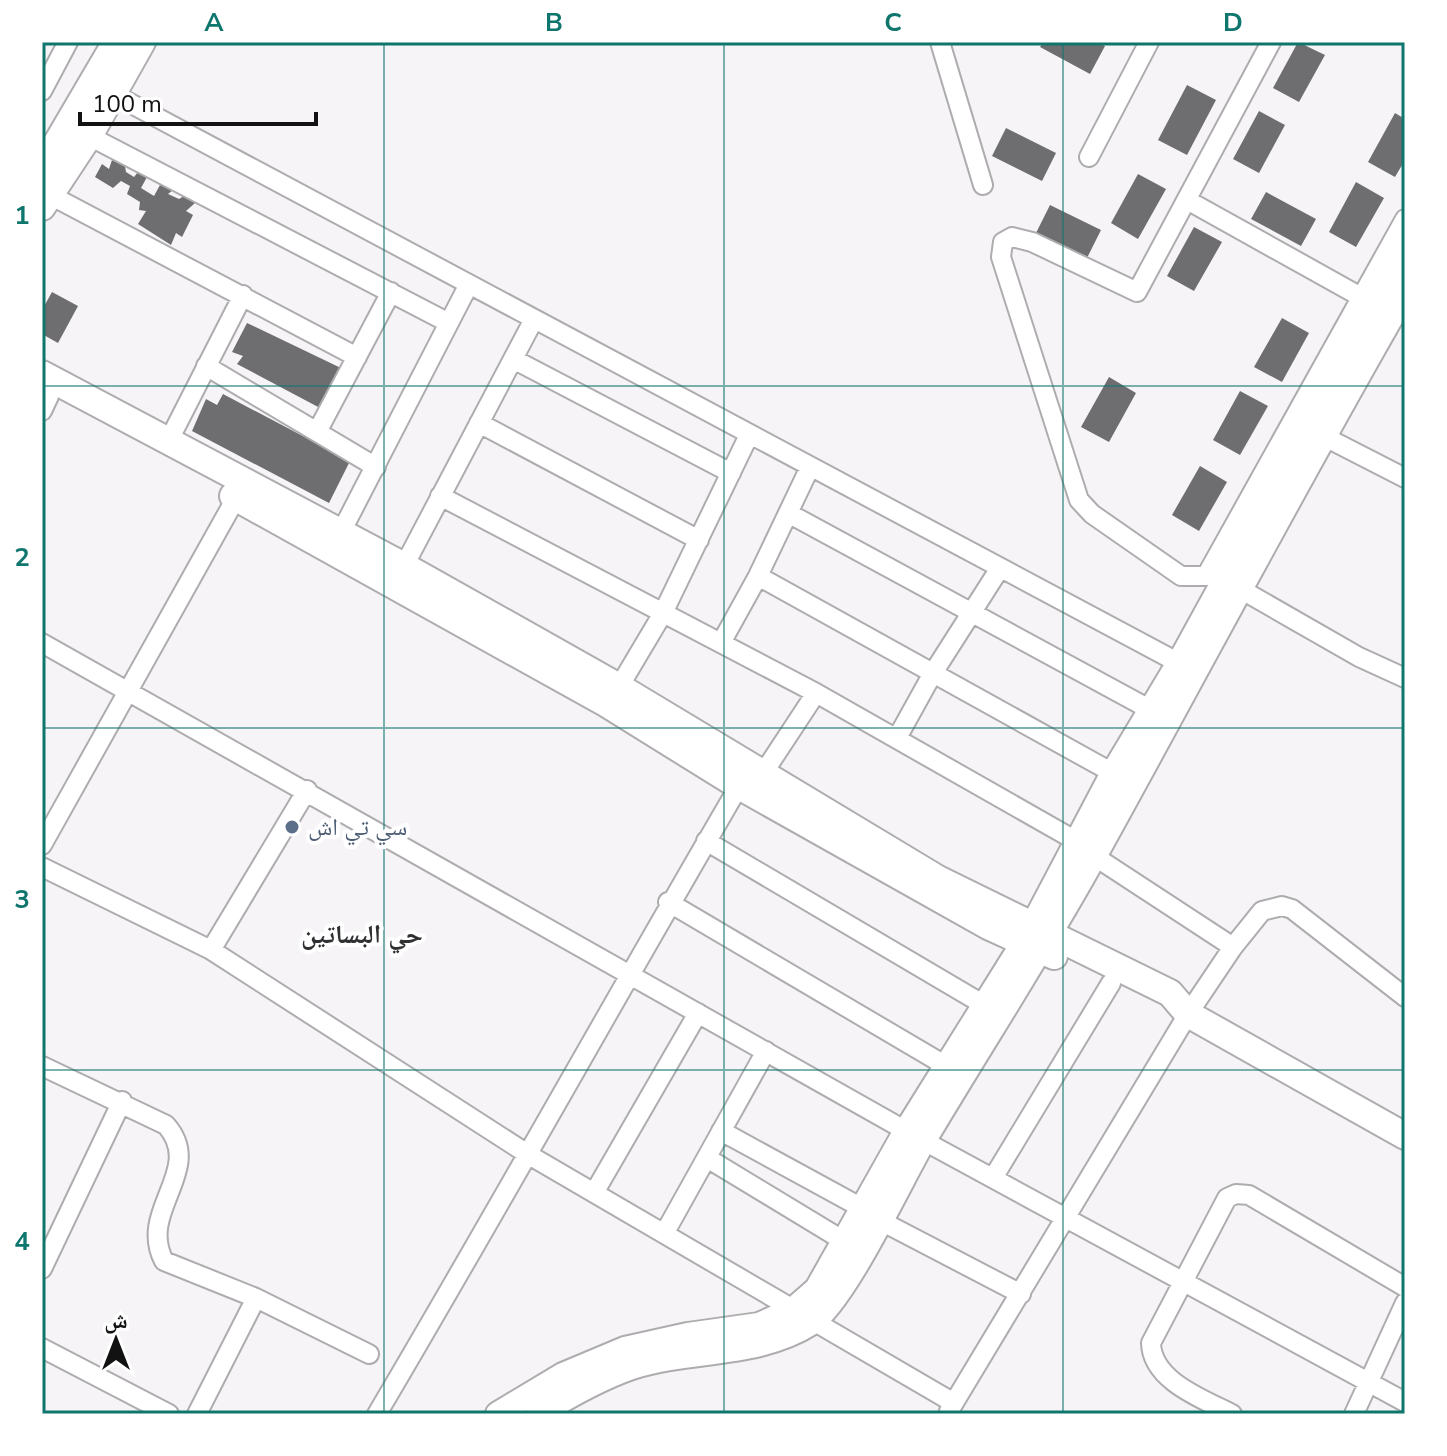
<svg xmlns="http://www.w3.org/2000/svg" width="1447" height="1456" font-family="'Nunito Sans','Noto Naskh Arabic',sans-serif">
<style>
.building{fill:#6e6d70}
.lines{fill:none;stroke-linecap:round;stroke-linejoin:round}
.minor-casing{stroke:#aeacaf;stroke-width:22}
.tertiary-casing{stroke:#aeacaf;stroke-width:28}
.secondary-casing{stroke:#aeacaf;stroke-width:30}
.minor{stroke:#fff;stroke-width:18}
.tertiary{stroke:#fff;stroke-width:24}
.secondary{stroke:#fff;stroke-width:26}
.grid{fill:none;stroke:#0f766e;stroke-width:2;stroke-opacity:0.55}
.service-dot{fill:#5c6f8a;stroke:#fff;stroke-width:3}
.labels{text-anchor:middle;dominant-baseline:central;stroke-width:8;stroke-linejoin:round;paint-order:stroke}
.service-label{font-size:24px;fill:#4e5e75;stroke:#fff;text-anchor:start}
.neighbourhood-label{font-size:26px;font-weight:bold;fill:#302f32;stroke:#fff}
.neatline{fill:none;stroke:#0f766e;stroke-width:3}
.grid-label{font-size:26px;text-anchor:middle;font-weight:bold;fill:#0f766e}
</style>
<rect width="100%" height="100%" fill="#f6f4f7"/>
<!-- building -->
<path class="building" d="M1043,42h54l8,4 -15,28 -50,-27z
M1298,42l27,13 -26,47 -26,-14z
M1187,85l29,15 -29,55 -29,-15z
M1259,111l26,14 -26,48 -26,-14z
M1395,113l10,6v41l-10,17 -27,-15z
M1006,128l50,25 -14,28 -50,-25z
M112,160l13,6 1,6 8,5 4,-5 9,5 -6,11 13,8 6,-11 13,5 -5,4 11,5 5,-3 11,7 -9,8 7,4 -11,22 -6,-4 -5,12 -33,-21 8,-13 -7,-1 1,-8 -13,-8 3,-8 -9,-5 -8,7 -18,-11 7,-13 7,5z
M1138,174l28,15 -28,50 -27,-16z
M1356,182l28,16 -28,49 -27,-15z
M1266,192l50,27 -15,27 -50,-27z
M1050,205l51,25 -14,28 -51,-25z
M1194,227l28,15 -28,49 -27,-15z
M52,292l26,14 -20,37 -16,-9v-24z
M1282,318l27,15 -27,49 -28,-15z
M247,323l96,46 -23,39 -83,-44 6,-8 -11,-4z
M1109,377l27,16 -27,49 -28,-15z
M1240,391l28,15 -28,49 -27,-15z
M223,394l127,67 -21,42 -137,-72 14,-32 11,6z
M1200,466l27,16 -28,49 -27,-16z"/>
<g class="lines">
<defs>
<path id="minor" d="M940,42l43,143
M1271,42l-134,250 -105,-50 -20,-5 -9,5 -2,15 78,243 13,14 89,62h25l199,-357
M42,91l26,-49
M113,94l1066,569
M89,136l360,187
M1089,157l60,-115
M50,195l307,162
M1187,200l174,97
M513,359l218,114
M206,366l170,101
M42,411l7,-15
M479,423l220,117
M317,432l74,-140
M1323,436l82,42
M168,442l75,-147
M440,496l376,197 262,149
M788,513l363,197
M337,540l131,-254
M404,566l129,-245
M758,576l355,197
M1242,590l117,67 46,21
M42,643l882,498 481,261
M721,643l37,-67 52,-109
M619,687l44,-74 86,-178
M897,738l36,-65 67,-105
M762,775l54,-82
M706,841l280,165
M42,845l194,-347
M1094,856l139,91
M42,867l169,83 318,205 425,248
M668,902l280,165
M211,950l96,-160
M42,1066l124,59c40,45 -29,85 -2,136l92,37 -59,116
M721,1131l141,77
M707,1158l137,83
M993,1178l118,-195
M594,1193l104,-180
M879,1220l142,74
M664,1234l102,-183
M42,1269l80,-168
M256,1298l113,56
M42,1348l127,66
M949,1411l239,-397 45,-67 29,-36 20,-5 10,3 113,88
M377,1414c123,-208 240,-419 362,-628
M1232,1414c-29,-15 -80,-33 -81,-71l76,-145 9,-4 13,1 156,92
M1354,1414l51,-111"/>
<path id="tertiary" d="M498,1414l65,-39 62,-26 63,-14 71,-10 34,-15 24,-21 89,-158 118,-189 89,-169 66,-110 226,-411
M539,1414c29,-18 61,-36 93,-47 59,-19 126,-10 179,-44 34,-23 89,-142 113,-183 57,-96 118,-189 172,-287 103,-186 202,-375 309,-560"/>
<path id="secondary" d="M42,168l74,-126
M42,207l47,-71 53,-94
M42,374l362,192 215,121 319,192 232,114 18,21 217,122
M233,496l374,208 132,82 249,140 66,30"/>
</defs>
<!-- minor casing -->
<use href="#minor" class="minor-casing"/>
<!-- tertiary casing -->
<use href="#tertiary" class="tertiary-casing"/>
<!-- secondary casing -->
<use href="#secondary" class="secondary-casing"/>
<!-- minor -->
<use href="#minor" class="minor"/>
<!-- tertiary -->
<use href="#tertiary" class="tertiary"/>
<!-- secondary -->
<use href="#secondary" class="secondary"/>
</g>
<!-- grid -->
<path class="grid" d="M384,42v1372M724,42v1372M1063,42v1372M42,386h1363M42,728h1363M42,1070h1363"/>
<!-- markers -->
<circle class="service-dot" cx="292" cy="827" r="8"/>
<g class="labels">
<!-- service labels -->
<g class="service-label">
<text x="308" y="827">سي تي اش</text>
</g>
<!-- neighbourhood labels -->
<g class="neighbourhood-label">
<text x="362" y="934">حي البساتين</text>
</g>
</g>
<!-- border -->
<rect width="1447" height="1456" fill="none" stroke="#ffffff" stroke-width="88"/>
<!-- north arrow -->
<g transform="translate(116 1340)" stroke="#ffffff" stroke-width="6" paint-order="stroke">
<path d="M0-6L14 30L0 20L-14 30Z" fill="#121213"/>
<text y="-12" font-size="22" font-weight="bold" text-anchor="middle" fill="#121213">ش</text>
</g>
<!-- scale -->
<path d="M80 112v12h236v-12" fill="none" stroke="#121213" stroke-width="4"/>
<text x="92" y="112" font-size="24" fill="#121213" stroke="#ffffff" stroke-width="6" paint-order="stroke">100 m</text>
<rect x="44" y="44" width="1359" height="1368" class="neatline"/>
<g class="grid-label">
<text x="214" y="31">A</text>
<text x="554" y="31">B</text>
<text x="893" y="31">C</text>
<text x="1233" y="31">D</text>
<text x="22" y="224">1</text>
<text x="22" y="566">2</text>
<text x="22" y="908">3</text>
<text x="22" y="1250">4</text>
</g>
</svg>
